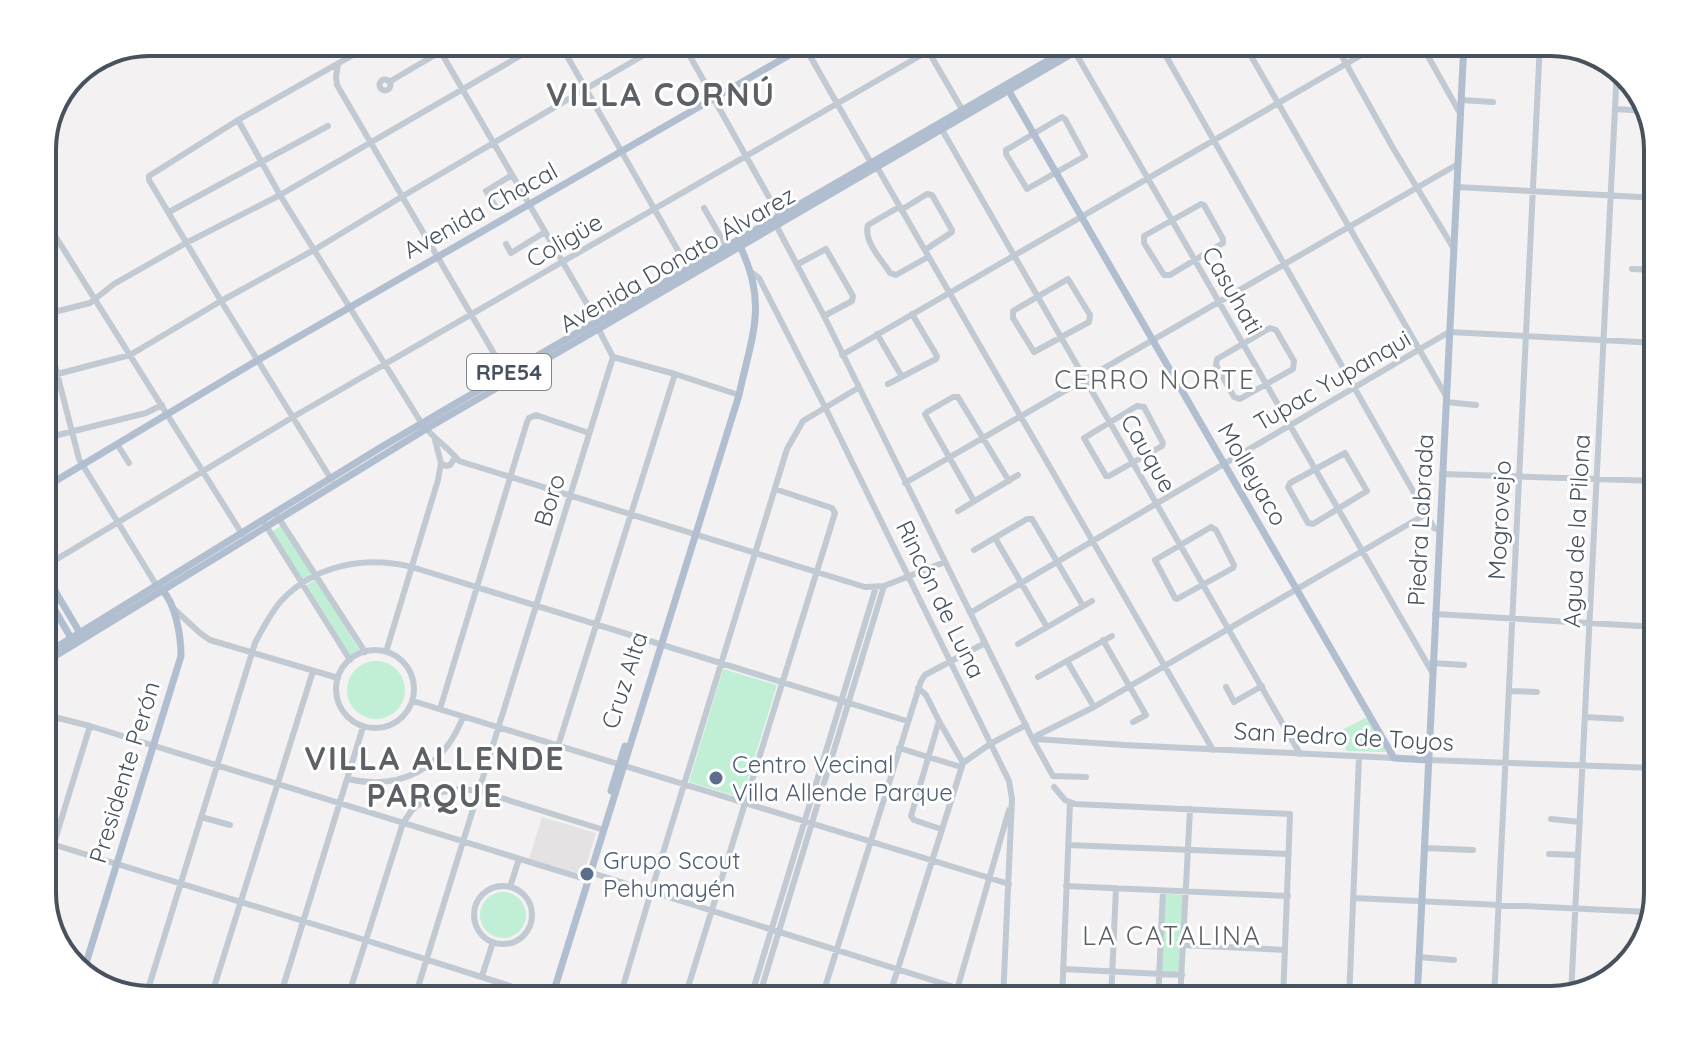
<svg xmlns="http://www.w3.org/2000/svg" width="1700" height="1042" font-family="Quicksand,sans-serif">
<style>
.education{fill:#e4e2e3}
.green{fill:#c0efd5}
.lines{fill:none;stroke-linecap:round;stroke-linejoin:round}
.minor{stroke:#c1cad2;stroke-width:6}
.major{stroke:#b1becf;stroke-width:7}
.service-dot{fill:#5c6f8a;stroke:#fff;stroke-width:3}
.labels{text-anchor:middle;dominant-baseline:central;stroke-width:6;stroke-linejoin:round;paint-order:stroke}
.shield{fill:#fff;stroke:#7f868e;stroke-width:2}
.shield-label{font-size:22px;font-weight:bold;fill:#48525e}
.street-label{font-size:24px;fill:#48525e;stroke:#fff}
.service-label{font-size:24px;fill:#4e5e75;stroke:#fff;text-anchor:start}
.neighbourhood-label{font-size:26px;letter-spacing:2px;fill:#5d6065;stroke:#fff}
.district-label{font-size:32px;font-weight:bold;letter-spacing:2px;fill:#5d6065;stroke:#fff}
.rim{fill:none;stroke:#48525e;stroke-width:4}
</style>
<rect width="100%" height="100%" fill="#f3f1f1"/>
<!-- education -->
<path class="education" d="M542,817l54,16 -13,43 -54,-17z"/>
<!-- green -->
<path class="green" d="M281,526l32,47 -11,7 -30,-49z
M316,579l43,71 -9,5 -43,-70z
M347 690a29 29 0 1 1 58 0a29 29 0 1 1-58 0Z
M723,669l54,16 -35,113 -53,-16z
M1369,716l17,36 -39,-1 -11,-18z
M480 915a23 23 0 1 1 46 0a23 23 0 1 1-46 0Z
M1165,894l18,1 -3,77h-19z"/>
<g class="lines">
<!-- minor -->
<path class="minor" d="M559,42l129,226
M682,42l97,173
M802,42l69,121
M923,42l40,69
M1042,42l9,16
M1158,42l276,486 5,2
M1243,42l203,354
M1334,42l59,106 61,101
M1420,42l41,73
M1464,44l113,5
M1075,52l357,620
M338,64l-2,13 1,8 169,289
M379.5 85a5.5 5.5 0 1 1 11 0a5.5 5.5 0 1 1-11 0Z
M389,82l68,-40
M1461,100l32,2
M1615,109l33,2
M1062,117l3,2 20,37 -58,33 -21,-35v-4z
M238,120l42,75 142,229c11,14 27,24 37,37l406,126 19,-1 61,-24
M941,128l359,626
M877,167l336,583
M1457,187l201,11
M1201,204l3,1 19,34v4l-53,32h-6l-20,-32v-7z
M899,207l-31,18c-5,16 14,35 22,48l6,2 32,-18
M704,208l22,38
M497,209l-11,-18 26,-16
M901,210l26,-16 5,1 20,35v2l-27,18
M169,212l159,-86
M42,215l200,319
M776,225l48,91 208,422 21,38 33,1
M506,244l5,9 34,-21
M798,264l28,-15 27,47 -1,5 -28,15
M1632,269l26,1
M752,273l7,5 66,129 184,374 3,18 -9,201
M1068,279l22,36 -1,7 -55,30 -21,-34v-7z
M42,315l48,-12 24,-19 72,-41 94,-48 264,-153
M42,315l37,144 76,124 5,6
M1270,328l6,2 18,31 -1,8 -53,30 -6,-2 -18,-32 1,-6z
M877,334l25,43
M842,355l542,-313
M613,357l62,17 64,21
M42,378l88,-23 91,-54 93,-51 89,-54 263,-154
M888,384l48,-25 1,-3 -25,-42
M1446,402l30,3
M1137,406l7,1 19,36 -1,3 -53,30h-3l-22,-38z
M42,439l104,-26 16,-8
M435,440l6,23 5,3 4,-1 5,-7
M117,444l12,19
M1345,453l22,38 -54,33 -5,-1 -20,-36 2,-4z
M1442,474l216,7
M331,479l-110,-178 -72,-121v-4l89,-56 138,-78
M905,483l553,-319
M974,501l-47,-83 -2,-4 2,-2 26,-15h5l51,84
M958,511l60,-36
M278,517l87,135
M265,524l85,136
M1211,527l5,3 18,35 -1,3 -56,31 -2,-1 -20,-38z
M995,538l52,89
M974,550l53,-31h5l51,87
M42,568l251,-151 651,-375
M173,608l27,25 10,7 128,38
M970,613l479,-281 209,11
M1435,614l223,13
M1103,640l43,75 -13,7
M1018,644l74,-43
M336 689a39 39 0 1 1 78 0a39 39 0 1 1-78 0Z
M386,652l52,-172 3,-17
M1067,661l27,46
M1432,663l32,2
M1038,677l74,-41
M1226,687l8,15 28,-16
M918,688l8,7 13,26 -28,95 3,4 27,9
M1509,691l28,1
M413,701l596,183
M440,709l87,-287 2,-4 7,-3 53,18
M42,714l48,12 498,154
M1585,717l36,2
M1032,738l62,-31 332,-193
M1036,739l88,6 270,13
M558,746l117,-372
M899,748l62,19
M1428,760l227,8
M963,763l27,-19 36,-19
M348,779c54,12 95,-11 115,-62
M1054,787l11,13 10,4 215,10 -7,186
M201,817l29,8
M1551,819l29,3
M42,841l323,99 186,59
M1068,845l221,9
M1424,848l49,2
M1549,854l29,1
M586,871l371,117 75,4
M42,882l48,-156
M1066,886l222,10
M474 915a29 29 0 1 1 58 0a29 29 0 1 1-58 0Z
M510,887l9,-28
M1354,898l295,14
M1649,928l9,-215
M1183,945l102,5
M1419,957l35,3
M1063,969l119,6
M482,976l11,-34
M1571,995l46,-927
M145,999l110,-356c8,-15 16,-31 27,-43 34,-36 84,-44 130,-33l495,154
M210,1000l103,-329
M279,1000l84,-273
M347,1000l56,-177 9,-13 15,-12 9,-5 24,-4 19,2 125,39
M414,1000l199,-643 -12,-23 -7,-18 -159,-274
M619,1000l32,-108 136,-443 16,-28 55,-33
M684,1000l151,-487 -3,-5 -57,-19
M750,1000l126,-413
M758,1000l126,-414
M821,1000l100,-319 4,-6 60,-32
M888,1000l75,-237 -24,-42
M954,1000l55,-190
M1062,1000l8,-197
M1111,1000l5,-112
M1158,1000l5,-109
M1180,1000l10,-191
M1349,1000l10,-243
M1494,1000l46,-958"/>
<!-- major -->
<path class="major" d="M1006,86l388,672 34,2
M42,489l216,-129 554,-318
M42,569l38,64
M42,588l29,50
M42,656l341,-210 123,-72 574,-332
M42,664l384,-235 666,-387
M611,791l14,-45
M83,973l98,-317c0,-19 -5,-51 -18,-65
M551,1000l188,-605c13,-61 30,-92 -1,-153
M1417,1000l47,-958"/>
</g>
<!-- markers -->
<g class="service-dot">
<circle cx="716" cy="778" r="8"/>
<circle cx="587" cy="874" r="8"/>
</g>
<g class="labels">
<!-- shield labels -->
<rect class="shield" x="467" y="354" width="84" height="36" rx="6"/>
<g class="shield-label">
<text x="509" y="372">RPE54</text>
</g>
<!-- street labels -->
<g class="street-label">
<text transform="translate(480 210) rotate(-29)">Avenida Chacal</text>
<text transform="translate(564 240) rotate(-30)">Coligüe</text>
<text transform="translate(677 259) rotate(-30)">Avenida Donato Álvarez</text>
<text transform="translate(1233 290) rotate(60)">Casuhati</text>
<text transform="translate(1332 380) rotate(-30)">Tupac Yupanqui</text>
<text transform="translate(1149 453) rotate(60)">Cauque</text>
<text transform="translate(1253 474) rotate(60)">Molleyaco</text>
<text transform="translate(549 500) rotate(-73)">Boro</text>
<text transform="translate(1420 520) rotate(-87)">Piedra Labrada</text>
<text transform="translate(1499 520) rotate(-87)">Mogrovejo</text>
<text transform="translate(1576 531) rotate(-87)">Agua de la Pilona</text>
<text transform="translate(941 599) rotate(64)">Rincón de Luna</text>
<text transform="translate(624 680) rotate(-72)">Cruz Alta</text>
<text transform="translate(1344 736) rotate(3)">San Pedro de Toyos</text>
<text transform="translate(124 772) rotate(-73)">Presidente Perón</text>
</g>
<!-- service labels -->
<g class="service-label">
<text x="732" y="764">Centro Vecinal<tspan x="732" dy="28">Villa Allende Parque</tspan></text>
<text x="603" y="860">Grupo Scout<tspan x="603" dy="28">Pehumayén</tspan></text>
</g>
<!-- neighbourhood labels -->
<g class="neighbourhood-label">
<text x="1155" y="379">CERRO NORTE</text>
<text x="1172" y="935">LA CATALINA</text>
</g>
<!-- district labels -->
<g class="district-label">
<text x="661" y="94">VILLA CORNÚ</text>
<text x="435" y="758">VILLA ALLENDE<tspan x="435" dy="37">PARQUE</tspan></text>
</g>
</g>
<!-- crop -->
<path d="M0 0H1700V1042H0ZM149 56H1551A93 93 0 0 1 1644 149V893A93 93 0 0 1 1551 986H149A93 93 0 0 1 56 893V149A93 93 0 0 1 149 56Z" fill="#fff" fill-rule="evenodd"/>
<path class="rim" d="M149 56H1551A93 93 0 0 1 1644 149V893A93 93 0 0 1 1551 986H149A93 93 0 0 1 56 893V149A93 93 0 0 1 149 56Z"/>
</svg>
